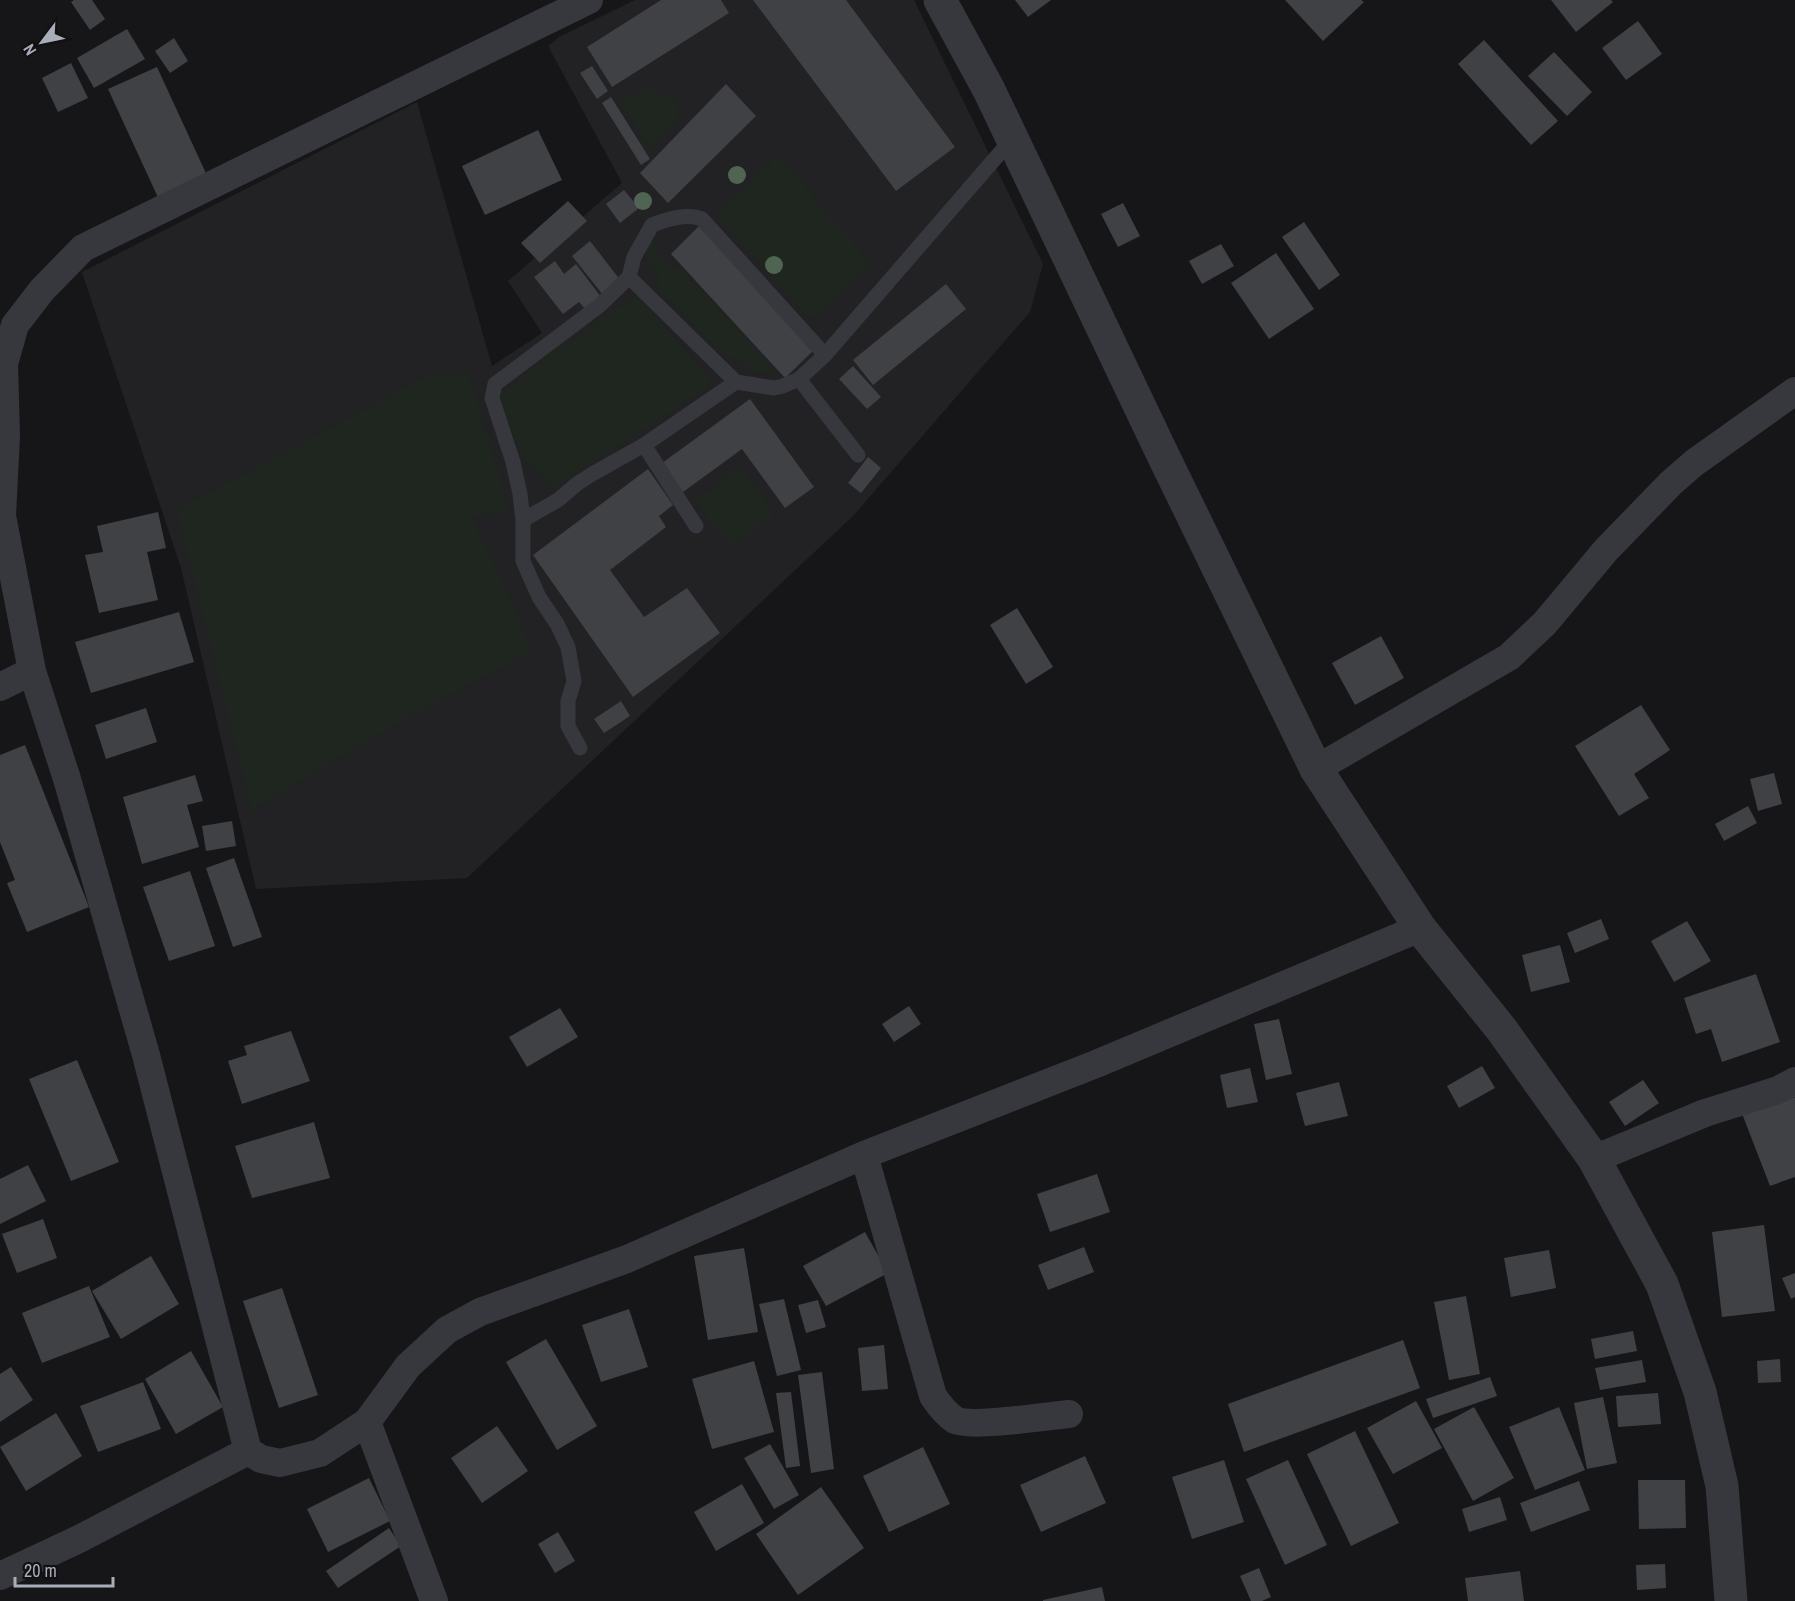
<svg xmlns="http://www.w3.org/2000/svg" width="1795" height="1601" font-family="'Archivo Narrow',sans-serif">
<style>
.built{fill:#222225}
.green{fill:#1e261f}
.building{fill:#404145}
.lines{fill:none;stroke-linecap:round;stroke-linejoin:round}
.service{stroke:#37383d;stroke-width:15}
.minor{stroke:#37383d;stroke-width:28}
.tertiary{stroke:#37383d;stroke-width:33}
.tree{fill:#506452}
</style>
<rect width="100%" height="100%" fill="#161618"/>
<!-- built -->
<path class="built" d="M635,0h279l129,264 -13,48 -177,204 -386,362 -211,11 -75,-321 -99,-296 335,-170 75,264 50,-33 -34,-52 114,-98 -74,-137 11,-9z"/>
<!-- green -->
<path class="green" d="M655,86c11,14 17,9 25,27l-29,37 -32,-50c13,-3 22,-11 36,-14z
M779,155l92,110 -61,55 -93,-104z
M650,239l20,27 12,3 92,100 2,5 -21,-2 -34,-21 -20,-17 -45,-48 3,-8 -17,-30z
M637,294l76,90 -161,105 -29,-31 -26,-59 62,-54 10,-1z
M431,374l38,1 41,136 -38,6 61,133 -130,70 -152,90 -74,-300z
M742,467l33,48 -44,31 -37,-45z"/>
<!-- building -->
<path class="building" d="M74,0h18l13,19 -15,11 -19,-28z
M661,0h60l8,13 -117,74 -25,-40z
M753,0h93l109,147 -59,44z
M1015,0h36l-23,17z
M1285,0h76l3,2 -41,39z
M1551,0h60l2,2 -37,30z
M1638,21l24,33 -36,26 -24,-32z
M127,29l18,30 -51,29 -17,-30z
M174,38l14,23 -18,12 -15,-22z
M1484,40l74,81 -27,24 -73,-81z
M1554,52l38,40 -25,24 -39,-40z
M71,63l17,35 -30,14 -16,-34z
M592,66l16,25 -11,8 -17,-26z
M157,67l53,115 -49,22 -53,-115z
M726,84l30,32 -88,87 -28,-30z
M611,97l39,62 -9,6 -39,-62z
M538,130l24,50 -77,35 -23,-49z
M624,190l15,18 -19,15 -14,-19z
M568,201l19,20 -47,42 -19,-20z
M1123,203l17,33 -22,11 -17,-33z
M1304,222l36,53 -21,15 -37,-53z
M699,226l115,124 -29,28 -114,-124z
M590,241l31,40 -18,14 -31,-39z
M1221,244l13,22 -32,18 -13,-23z
M1276,253l38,56 -45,30 -38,-56z
M555,261l9,13 12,-10 25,33 -16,12 -6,-7 -16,12 -29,-37z
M946,284l20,25 -93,76 -20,-25z
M853,366l28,31 -14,12 -28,-30z
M750,399l64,88 -29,21 -43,-59 -59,43 -21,-29z
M868,457l13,11 -20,25 -13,-10z
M648,469l25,36 -14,11 7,11 -56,43 34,47 43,-29 33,45 -87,64 -100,-142z
M158,512l8,36 -19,4 11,48 -59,13 -14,-58 18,-3 -6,-26z
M1017,608l36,59 -27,17 -36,-59z
M179,612l15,50 -103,31 -16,-51z
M1381,636l23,42 -49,27 -23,-42z
M621,701l9,15 -26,17 -10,-14z
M1641,705l29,45 -36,24 15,24 -30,18 -44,-70z
M146,708l11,34 -51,17 -11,-34z
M25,745l64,162 -62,25 -20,-49 8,-3 -15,-38v-87z
M1774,773l8,31 -24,7 -8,-32z
M195,775l8,26 -16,4 12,42 -57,17 -19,-67z
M1748,806l9,17 -33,18 -9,-17z
M232,821l4,25 -30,5 -4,-25z
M234,858l28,79 -29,10 -27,-79z
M190,871l25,75 -46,15 -26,-74z
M1601,919l8,20 -34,14 -8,-20z
M1687,921l24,40 -37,21 -23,-41z
M1560,945l10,37 -39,10 -9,-37z
M1756,974l24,68 -58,20 -11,-33 -15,5 -12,-36z
M909,1006l12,18 -27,18 -12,-18z
M560,1008l18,29 -51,30 -18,-30z
M1279,1019l13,55 -26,6 -12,-56z
M291,1031l19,50 -68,23 -14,-43 19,-6 -3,-9z
M77,1060l42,102 -48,19 -42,-102z
M1482,1066l13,22 -36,20 -12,-22z
M1250,1068l8,34 -31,6 -7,-33z
M1643,1080l16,23 -34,23 -16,-24z
M1339,1082l9,34 -43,10 -9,-33z
M1792,1091l3,8v78l-25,9 -29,-75z
M314,1122l16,56 -78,20 -17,-52z
M28,1165l18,36 -46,23v-45z
M1097,1174l13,38 -60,20 -13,-38z
M43,1219l14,39 -40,15 -15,-39z
M1764,1225l11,86 -53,6 -10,-85z
M865,1232l23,41 -62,33 -23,-40z
M1084,1247l10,25 -46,18 -10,-25z
M744,1248l14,84 -50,8 -14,-84z
M1549,1250l7,38 -45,9 -7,-39z
M151,1256l28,48 -58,35 -29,-48z
M1795,1273v24l-4,2 -9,-21z
M89,1286l21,51 -68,26 -20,-50z
M282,1288l36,107 -39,13 -36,-107z
M1466,1296l14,78 -31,6 -15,-78z
M784,1299l17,71 -24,6 -18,-72z
M818,1300l8,27 -20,6 -8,-28z
M629,1309l19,58 -47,15 -19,-57z
M1633,1331l4,20 -42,8 -4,-20z
M546,1339l51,87 -40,24 -51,-88z
M1403,1340l17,48 -176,64 -16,-48z
M884,1345l4,44 -26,2 -4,-43z
M191,1351l32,56 -47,27 -31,-55z
M1780,1359l1,23 -23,1 -1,-22z
M1642,1360l4,22 -46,8 -5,-22z
M754,1361l20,71 -62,17 -20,-70z
M11,1367l22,33 -33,22v-48z
M822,1372l12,97 -23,4 -13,-98z
M1490,1377l7,19 -64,22 -7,-19z
M143,1382l18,47 -63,23 -18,-46z
M791,1392l9,74 -14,2 -10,-75z
M1658,1393l3,31 -43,3 -2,-31z
M1603,1397l14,66 -30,6 -13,-66z
M1416,1401l26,47 -49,26 -26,-46z
M1474,1407l40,71 -41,23 -39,-72z
M1559,1407l26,63 -50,20 -26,-63z
M56,1413l26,43 -56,35 -26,-44z
M497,1426l31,45 -46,32 -31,-45z
M1355,1431l44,92 -48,23 -44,-92z
M770,1444l29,51 -25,14 -30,-51z
M923,1447l27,57 -61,28 -26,-56z
M1085,1456l21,47 -65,29 -21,-47z
M1224,1460l20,62 -52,17 -20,-62z
M1288,1460l39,85 -42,20 -39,-86z
M369,1478l21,43 -62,31 -21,-43z
M1638,1480h47l1,48 -47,1z
M1579,1481l11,29 -59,22 -11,-29z
M742,1484l22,39 -48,28 -22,-39z
M821,1487l43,61 -66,47 -42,-61z
M1500,1497l7,23 -38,12 -7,-23z
M389,1528l12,18 -63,42 -12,-17z
M558,1532l17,29 -20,12 -17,-29z
M1665,1564l1,24 -29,2 -1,-25z
M1259,1568l12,29 -9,4h-11l-11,-25z
M1520,1571l4,30h-56l-3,-23z
M1102,1587l3,14h-62v-1z"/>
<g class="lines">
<!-- service -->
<path class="service" d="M629,277l107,105 38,6 9,-2 16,-7 26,-24 187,-216
M799,379l59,76
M644,445l92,-63
M523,520l35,-20 20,-17 16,-10 50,-28 52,81
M580,748l-12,-22v-25l6,-20 -6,-34 -11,-23 -18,-27 -16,-36v-41l-3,-26 -7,-32 -21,-64 3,-14 104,-78 30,-29 5,-20 18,-32c15,-6 35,-12 50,-6l123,136"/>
<!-- minor -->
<path class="minor" d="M589,0l-506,248 -41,42 -27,35 -11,39 2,72 -4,80 30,155 35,108 79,276 102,396 13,8 19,4 40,-10 47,-31 41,-56 39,-36 33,-18 147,-53 237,-104 232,-91 324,-136
M0,687l32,-16
M1316,769l193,-112 36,-34 61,-73 65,-67 23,-20 101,-72
M864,1155l69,241c6,9 13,18 22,24 16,8 93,-4 114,-6
M1594,1159l111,-46 73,-23 17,-9
M367,1422l67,179
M0,1576l79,-37 169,-88"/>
<!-- tertiary -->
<path class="tertiary" d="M940,0l49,90 172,361 155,318 104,159 82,102 92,129 68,125 38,108 22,94 9,115"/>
</g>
<!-- trees -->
<g class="tree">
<circle cx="737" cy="175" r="9"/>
<circle cx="643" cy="201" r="9"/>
<circle cx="774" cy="265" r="9"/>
</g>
<!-- north arrow -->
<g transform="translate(42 42) rotate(238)" stroke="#111113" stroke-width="4.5" paint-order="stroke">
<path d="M0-4.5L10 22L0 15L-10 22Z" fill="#a8adb8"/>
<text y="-9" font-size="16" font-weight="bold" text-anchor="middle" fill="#a8adb8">N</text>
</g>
<!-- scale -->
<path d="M15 1577v9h98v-9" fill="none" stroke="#a8adb8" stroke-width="3"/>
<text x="24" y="1577" font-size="18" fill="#a8adb8" stroke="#111113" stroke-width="4.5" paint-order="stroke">20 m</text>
</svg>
